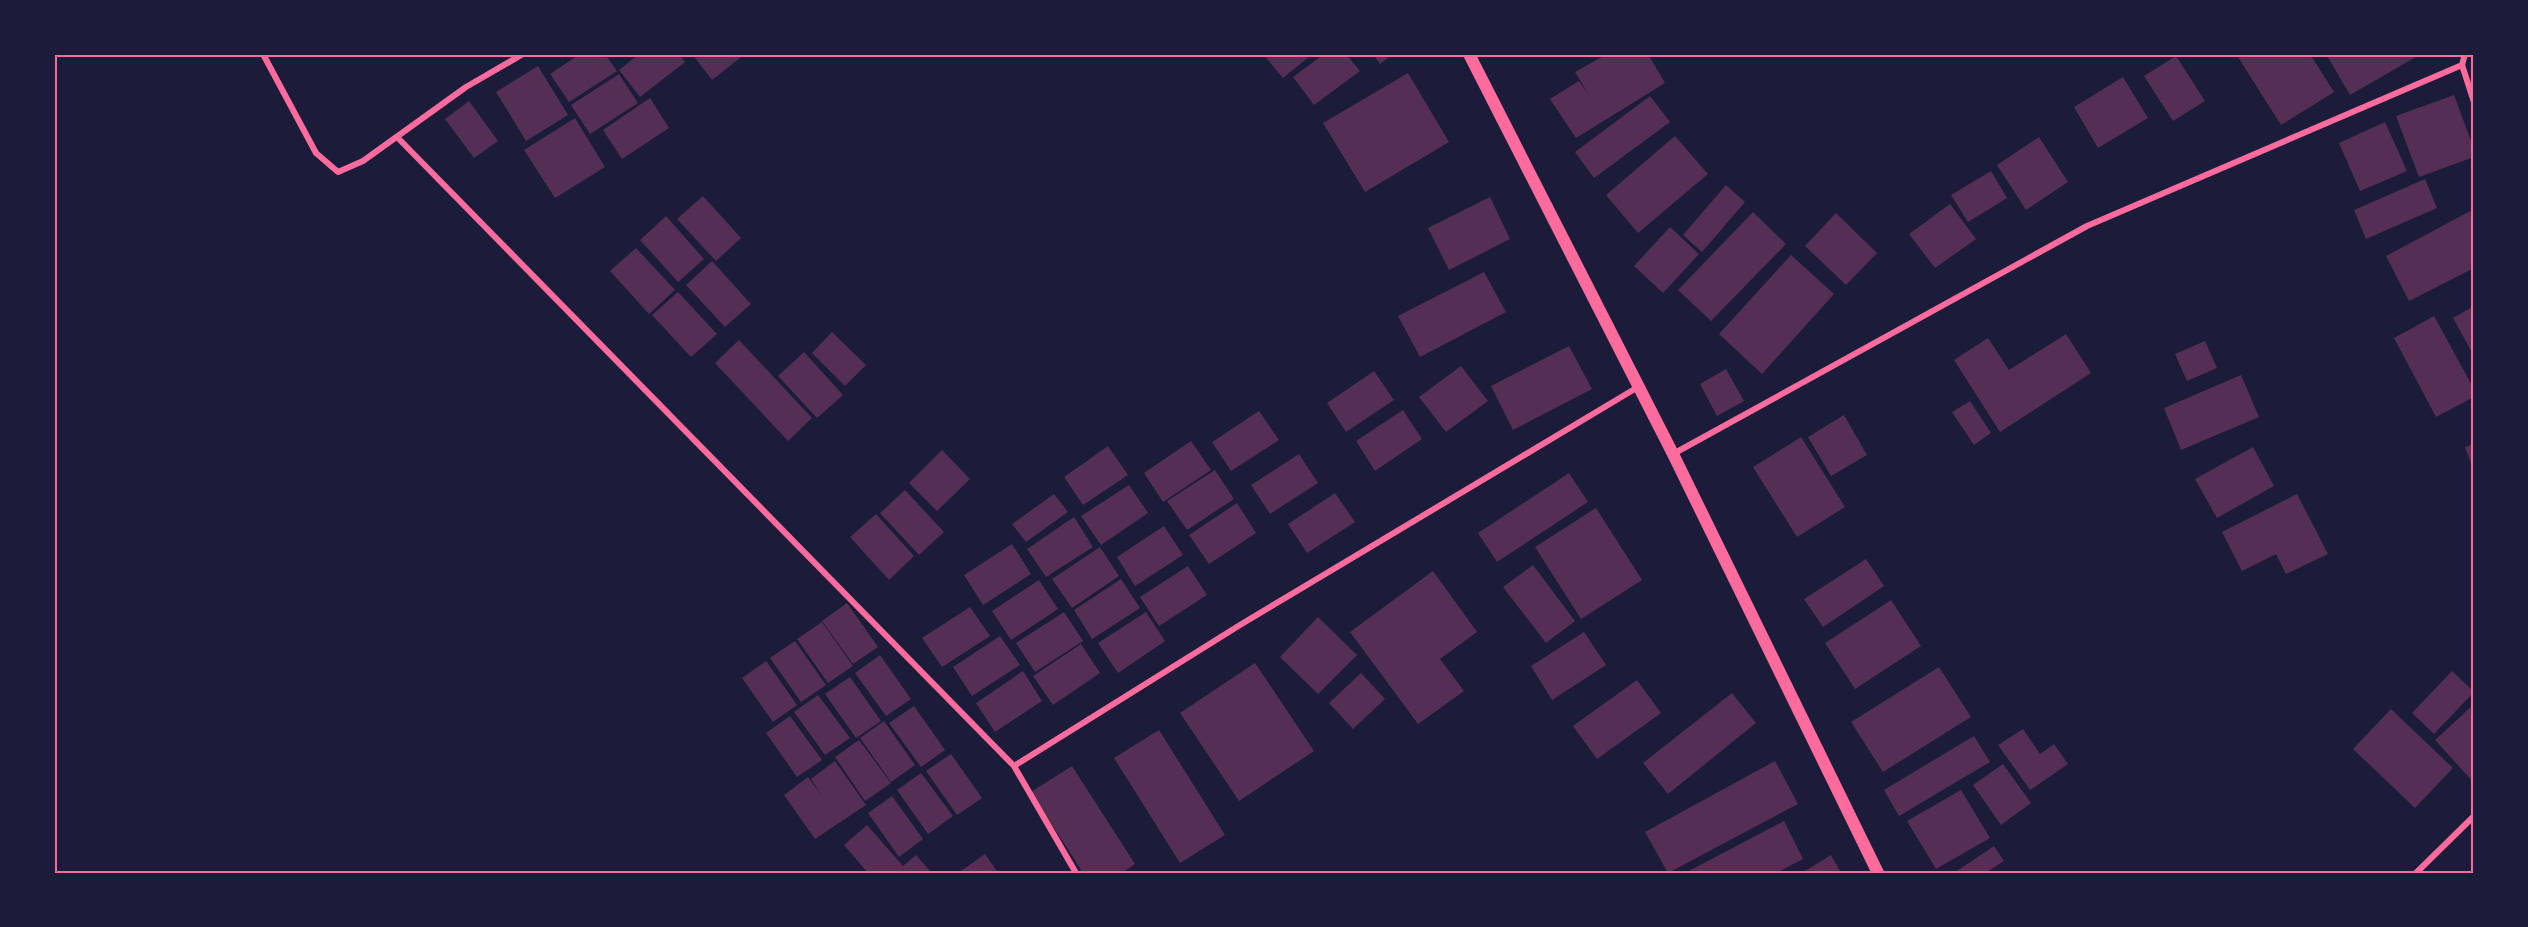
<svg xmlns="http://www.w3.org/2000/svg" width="2528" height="927" font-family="'Nunito Sans',sans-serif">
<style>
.building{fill:#542f53}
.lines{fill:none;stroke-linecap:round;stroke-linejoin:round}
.minor{stroke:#ff6b9d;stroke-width:6}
.secondary{stroke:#ff6b9d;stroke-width:12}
.neatline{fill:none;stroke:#ff6b9d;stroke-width:2}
</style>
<rect width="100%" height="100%" fill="#1b1b3a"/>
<!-- building -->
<path class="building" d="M580,54h25l12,17 -48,31 -19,-28z
M639,54h40l6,8 -45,35 -21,-27z
M692,54h53l-33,26z
M1263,54h45l2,2 -27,22z
M1324,54h22l14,17 -46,34 -21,-28z
M1373,54h20l-13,10z
M1607,54h41l17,29 -89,55 -26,-39 29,-18 10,14 -14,-23z
M2236,54h74l24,38 -53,33z
M2326,54h95l-71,41z
M2176,56l29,45 -32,20 -29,-45z
M538,66l30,49 -42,26 -30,-49z
M1408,73l41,69 -84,50 -42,-69z
M619,74l19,29 -48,31 -19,-29z
M2123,77l25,41 -50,30 -24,-41z
M2454,95l20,54v8l-55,20 -23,-61z
M1650,96l20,26 -76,56 -19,-26z
M650,98l19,30 -47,31 -19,-29z
M469,101l29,40 -24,17 -29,-39z
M575,118l30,49 -50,31 -31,-48z
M2385,122l22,49 -47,20 -21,-48z
M1675,136l33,38 -70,59 -32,-38z
M2039,137l29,45 -42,28 -29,-45z
M1991,171l16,27 -39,24 -17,-27z
M2425,179l12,29 -71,31 -12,-29z
M1726,185l19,17 -43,50 -19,-17z
M703,196l38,42 -25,23 -39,-42z
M1490,197l20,42 -61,31 -21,-42z
M1950,204l26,35 -41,29 -26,-34z
M2474,209v59l-65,33 -23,-45z
M1753,212l33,32 -75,77 -33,-31z
M1836,213l41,40 -31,32 -41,-39z
M666,216l38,43 -26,23 -38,-42z
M1670,227l29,27 -36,39 -29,-27z
M636,248l39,42 -26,24 -39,-43z
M1791,255l43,39 -72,80 -43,-40z
M712,261l39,43 -26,23 -39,-42z
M1484,272l22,40 -86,45 -22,-41z
M678,292l39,42 -26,23 -39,-42z
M2474,306v50l-21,-38z
M2434,316l40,73v8l-38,20 -42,-79z
M832,332l34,33 -21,21 -33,-33z
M2066,334l25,39 -91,59 -46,-72 34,-22 21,32z
M739,340l73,78 -24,23 -73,-78z
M2205,341l12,27 -30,13 -12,-27z
M1569,346l23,43 -79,41 -22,-44z
M804,352l39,43 -26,23 -39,-42z
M1461,366l27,35 -42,31 -27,-35z
M1726,369l18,32 -27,15 -17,-32z
M1374,371l20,29 -48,32 -19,-29z
M2241,375l18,42 -78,33 -17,-42z
M1970,401l21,32 -17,12 -22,-33z
M1403,410l19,29 -47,32 -19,-30z
M1259,411l20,29 -48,31 -19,-29z
M1844,415l23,40 -36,21 -23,-39z
M1801,437l44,70 -48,30 -44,-70z
M1191,441l20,29 -48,32 -19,-29z
M2474,444v27l-9,-24z
M1108,446l20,29 -45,30 -19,-28z
M2253,447l21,39 -57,32 -22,-39z
M942,450l28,29 -33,32 -28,-28z
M1299,454l19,29 -48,31 -19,-29z
M1215,470l19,29 -47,31 -20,-29z
M1569,473l19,29 -91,60 -19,-29z
M1129,485l19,28 -47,32 -20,-29z
M905,490l39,42 -25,23 -39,-42z
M1335,493l20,29 -48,31 -19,-29z
M1054,494l14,18 -42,30 -14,-18z
M2297,494l31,60 -42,20 -10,-20 -34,17 -20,-39z
M1237,503l19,30 -47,31 -20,-29z
M1596,508l46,72 -61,39 -46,-72z
M876,514l38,42 -25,24 -39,-43z
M1074,517l19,30 -47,30 -19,-28z
M1164,526l19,29 -48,31 -18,-29z
M1012,544l19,30 -48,31 -19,-30z
M1100,547l19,29 -47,32 -20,-29z
M1866,559l18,27 -61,41 -19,-28z
M1533,565l42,56 -29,22 -43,-56z
M1188,566l19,29 -48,31 -19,-29z
M1433,571l44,61 -37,27 24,32 -46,33 -68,-92z
M1121,579l19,29 -48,31 -18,-29z
M1039,580l19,29 -47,31 -19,-29z
M1891,600l30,46 -66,43 -30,-46z
M847,603l31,44 -25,17 -31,-43z
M970,607l20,29 -48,31 -20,-29z
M1064,612l19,29 -48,31 -19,-29z
M1146,612l19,29 -47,32 -20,-30z
M1318,617l39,38 -39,39 -38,-37z
M822,622l31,44 -25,17 -31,-44z
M1584,632l22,33 -54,35 -21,-34z
M1000,636l20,29 -48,31 -19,-29z
M795,641l31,44 -25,17 -31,-44z
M1081,644l19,29 -47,32 -20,-29z
M880,655l31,44 -25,17 -31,-43z
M766,661l31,44 -24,17 -31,-44z
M1255,663l59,88 -75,50 -59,-88z
M1939,667l32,50 -88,55 -32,-50z
M1023,671l19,30 -47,31 -19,-29z
M2452,671l22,21 -40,42 -22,-21z
M1361,673l24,26 -32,30 -24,-26z
M850,677l31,44 -25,17 -31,-44z
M1637,680l24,33 -64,46 -24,-33z
M1732,693l24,30 -88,71 -25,-31z
M818,695l32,43 -25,17 -31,-43z
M2474,704v79l-39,-43z
M914,706l31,44 -24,17 -32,-44z
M2391,709l62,59 -38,40 -62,-59z
M790,716l32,44 -25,17 -31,-44z
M884,721l31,44 -24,17 -31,-44z
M2023,729l17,25 14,-10 14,20 -38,26 -32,-45z
M1159,730l66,105 -45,28 -66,-105z
M1974,736l16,26 -91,54 -15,-26z
M859,740l32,43 -26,18 -30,-44z
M951,754l31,44 -25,17 -31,-44z
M835,761l31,44 -51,34 -31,-44 24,-18 14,19 -11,-17z
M1775,761l23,43 -130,69 -23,-41z
M2003,764l28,39 -30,22 -28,-40z
M1072,766l63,98 -13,9h-39l-52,-81z
M921,773l32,43 -25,18 -31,-44z
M1961,790l29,48 -54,31 -29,-48z
M892,796l31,43 -24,18 -31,-44z
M1784,821l19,38 -27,14h-91z
M867,825l36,41 13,-11 16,18h-64l-24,-28z
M1994,846l10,15 -19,12h-31z
M985,854l13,19h-40z
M1831,855l10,18h-40l9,-5z"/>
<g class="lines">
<!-- minor -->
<path class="minor" d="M263,54l53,99 22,19 25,-11 103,-74 57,-33
M2465,54l-3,11 12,37
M397,137l617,629 62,107
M1673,454l414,-228 375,-161
M1014,766l226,-141 398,-238
M2416,873l58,-57"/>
<!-- secondary -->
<path class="secondary" d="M1469,54l204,400 205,419"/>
</g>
<!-- border -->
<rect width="2528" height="927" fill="none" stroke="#1b1b3a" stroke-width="111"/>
<rect x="56" y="56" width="2416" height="816" class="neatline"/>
</svg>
